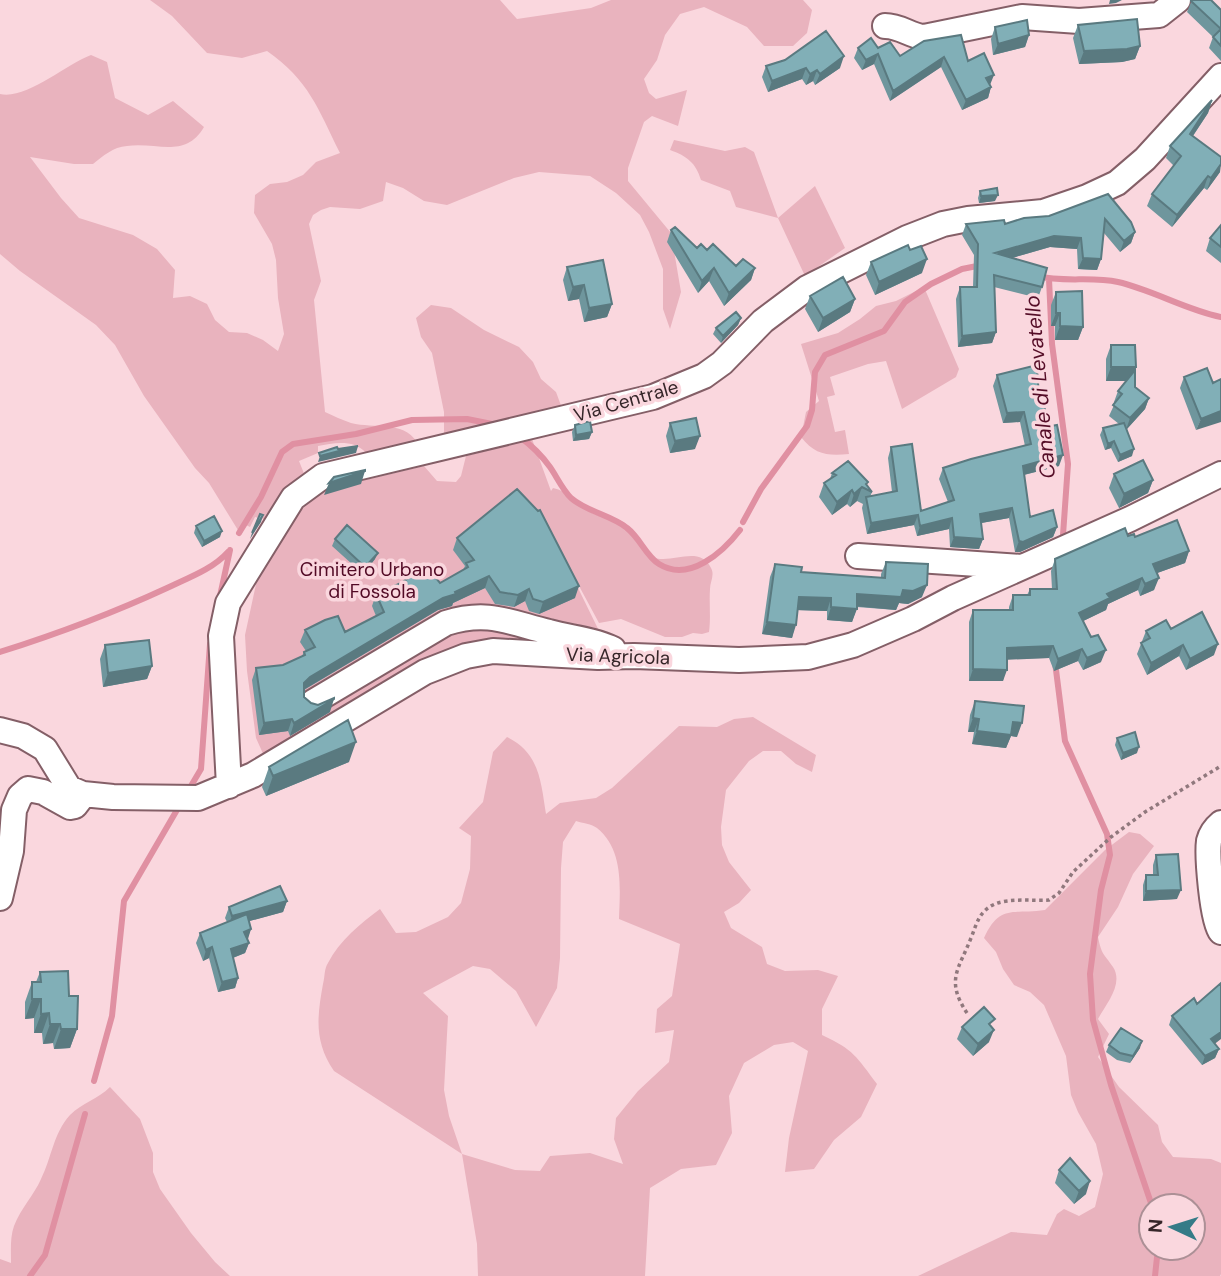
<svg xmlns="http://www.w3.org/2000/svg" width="1221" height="1276" font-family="'DM Sans',sans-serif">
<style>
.green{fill:#e9b3be;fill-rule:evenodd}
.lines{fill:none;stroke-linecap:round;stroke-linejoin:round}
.stream{stroke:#e090a2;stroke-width:6}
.minor-casing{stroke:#845f67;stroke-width:28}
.path{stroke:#90787d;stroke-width:3.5;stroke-dasharray:3.5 3.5;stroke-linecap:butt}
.minor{stroke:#fff;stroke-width:24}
.wall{fill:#6f969d}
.shaded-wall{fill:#5a7a80}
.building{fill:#81afb7;stroke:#5a7a80;stroke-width:2}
.labels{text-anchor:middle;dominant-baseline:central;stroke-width:7;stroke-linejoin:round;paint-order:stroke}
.street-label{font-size:19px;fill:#362629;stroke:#fad7de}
.park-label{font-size:19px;fill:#520a25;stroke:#fad7de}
.water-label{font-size:21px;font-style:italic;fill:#550d27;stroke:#fad7de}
</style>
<rect width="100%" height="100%" fill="#fad7de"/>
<!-- green -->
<path class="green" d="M150,0h350l17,19 74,-11 20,-8h192l9,10 -5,23 -14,13h-29l-17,-19 -43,-20 -24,7 -15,21 -8,25 -13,19 5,14 7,6 31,-9 -9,36 -26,-10 -8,6 -16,46v13l43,52 10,59 -11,37 -7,-20v-40l-14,-37 -9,-17 -24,-22 -26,-17 -51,-4 -25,6 -67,27 -23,-4 -21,-13 -17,-6 -3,19 -23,8 -30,-2 -9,3 -8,5 -4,9 12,57 -7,19 11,112c9,4 17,8 26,11 24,6 51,-3 66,19l-51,11c-12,-14 -32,-10 -48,-7v7l-19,8 6,15 -35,45 -15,-4 -5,10 -4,-2 -5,10 -32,-52 -14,-15 -51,-72 -29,-51 -19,-20 -76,-54 -20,-17v-160c26,6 65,-29 91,-39l16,7 8,36 33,17 25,-14 31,26c-19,32 -46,15 -77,19 -14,1 -24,10 -34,18h-19l-44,-7 31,41 18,20 54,17 24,14 18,21 -2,28 17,-2 17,8 8,16 14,12 18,1 16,7 15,11 6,-17 -6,-36 -2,-38 -4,-16 -18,-31 1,-18 15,-11 17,-2 16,-7 13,-13 24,-9c-22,-44 -31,-73 -73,-102l-25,7 -35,-5 -35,-37z
M674,140l51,11 20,-4 9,5 24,66 37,-32 30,62 -40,28 -27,-58 -42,-11 -6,-16 -29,-11c-5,-17 -14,-24 -31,-30z
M924,287l35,82 -3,8 -54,32 -16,-48 -18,3 -38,13 5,18 -8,2 8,35 10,-2 4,24c-21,2 -34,1 -48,-17l5,-25 13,-11 -18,-57 37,-11 22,-14 16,-13 20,-5z
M431,305l20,3 33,22 35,17 14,15 8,17 15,13 7,19 -119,22v-21l-12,-59 -11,-16 -5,-19z
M532,439l19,52 2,-3c18,4 25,18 41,26 11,5 26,3 35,12 9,11 8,21 22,30 17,11 48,-13 60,12 4,7 -1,14 -1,21 -1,15 1,28 -1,43l-7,2 -9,-1 -11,4h-17l-44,-18 -22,4 -41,-76 45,92 -120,5 -218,114 -9,-20 -9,-67 -2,-36 13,-60 37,-59 17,-16 15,-11 97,-23 13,15 19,1 5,-6 5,-20z
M753,717l63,38 -4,17 -16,-8 -15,-13h-18l-14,10 -23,29 -5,37 1,18 7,17 22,28 -12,13 -15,9 7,16 31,19 5,17 18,7 33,-1 20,6 -16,33v26c32,15 34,21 55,49l-16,33 -27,23 -20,29 -29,3 4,-34 19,-87 -15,-9 -19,3 -30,18 -15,33 3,37 -16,32 -35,4 -31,19 -5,88h-167l-1,-32 -15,-90 -128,-83c-20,-29 -17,-54 -11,-87 2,-8 1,-15 5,-21 11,-22 33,-40 52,-54l16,24 20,-1 32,-15 13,-14 9,-34 1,-33 -12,-8 24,-26 10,-50 14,-15c33,16 34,46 39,77l14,-11 36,-5 16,-10 67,-62 38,1 17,-8zM576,821c6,2 16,3 21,7 27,22 23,60 22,91l61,25 -8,52 -15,13 -2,24 19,-3 -5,32 -31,29 -22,27 -2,21 9,25 -33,-11 -40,3 -10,15 -25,-1 -53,-16 -13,-38 -5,-26 4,-74 -25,-23 50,-27 17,3 26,22 20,36 21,-39 3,-30 1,-90 2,-26z
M1129,832l11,2 14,12 -21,28 -15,33 -20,30c4,19 5,15 15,30 11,17 -7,37 -15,52l11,15 -11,23 21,30 39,38 4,17 11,15 38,2 10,4v111l-1,2h-302l93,-44 36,3 10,-21 7,-5 15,7 16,-9 8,-33 -7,-30 -18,-32 -7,-17 -5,-39 -22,-51 -14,-13 -16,-7 -11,-16 -7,-17 -12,-14c16,-35 30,-23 61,-28l60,-60zM1193,1206v42h-42v-42z
M110,1087l30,32 13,34v19l7,17 31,44 24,29 15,14h-230v-17l11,4c0,-12 -1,-26 3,-37 7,-18 20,-31 27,-47 11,-22 12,-45 29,-64 12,-12 28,-16 40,-28z"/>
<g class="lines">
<!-- stream -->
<path class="stream" d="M1037,276c27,7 54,0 81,6 35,8 68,28 103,35
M1049,279l3,65 16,120 -5,71
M520,437c11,8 22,19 30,30 7,10 12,22 21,31 16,14 40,17 56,30 13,10 19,28 32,36 30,19 64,-12 81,-34
M743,522l18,-33 46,-63 5,-16 3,-38 10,-17 59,-24 21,-29 26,-18 31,-15 20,-4
M239,533l22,-36 21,-45 11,-8 63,-10 56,-14 55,-1 30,6
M220,596l10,-46
M0,652c57,-18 113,-39 167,-64 21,-10 46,-19 61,-36
M1055,662l10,79 42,93 3,21 -9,35 -11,84 3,46 18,65 41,121
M188,791l13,-22 9,-125
M94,1081l18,-65 12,-115 57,-98
M30,1276l15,-21 40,-141
M1155,1276l3,-28"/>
<defs>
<path id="minor" d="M885,26c16,0 25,10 39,11l98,-20 57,4 80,-6 19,-15
M858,556l164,11
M313,702l133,-79c42,-13 62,-1 103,9 21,6 44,7 64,17
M0,730l23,6 22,13 24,39 14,6 30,3 85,1 55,-23 172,-103 41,-16 27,-5 105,6 36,-1 105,4 69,-3 45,-12 60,-26 40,-21 177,-79 91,-45
M229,786l-8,-150 7,-33 65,-105 30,-22 330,-79 51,-21 18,-13 41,-42 44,-33 100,-50 36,-14 25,-5 75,-7 44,-15 30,-14 28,-24 76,-83
M1221,823c-6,5 -10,10 -12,18 -2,14 3,80 12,91
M0,898l11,-47 3,-41 6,-14 8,-7 15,3 27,15 5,-1 7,-9"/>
</defs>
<!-- minor casing -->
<use href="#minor" class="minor-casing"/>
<!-- path -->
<path class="path" d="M967,1013c-22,-33 -8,-44 4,-75 6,-15 8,-27 24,-34 15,-6 37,-3 54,-4l10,-7 14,-21 38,-35 34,-25 76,-46"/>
<!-- minor -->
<use href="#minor" class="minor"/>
</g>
<!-- wall -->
<path class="wall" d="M1192,0l29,10v51l-12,-13 4,-11 -26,-25z
M1078,25l62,21 -5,13 -13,3 -43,2 -6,-26z
M995,27l34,8 -4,12 -32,8 -2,-16z
M924,41l44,20 22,24 1,2 -3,11 -26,12 -21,-43 -51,34 -16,-37 -12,6 -8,-12 4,-10h20l22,8z
M766,66l74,2 -25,17 -2,-4 -7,4 -4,-6 -34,13 -6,-15z
M1212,100l-4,13 -15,23 27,36 -13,18 -3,-2 -32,39 -25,-21 5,-12 22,-28 -8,-8 4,-12z
M980,191l15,10 -16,2 -1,-5z
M1108,194l27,38 -4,11 -11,9 -16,-19 -3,26 -4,11 -19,-1 -1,-20 -27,-2 -38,11 30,29 -4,11 -44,-11 2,45 -4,11 -34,4 -2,-48 4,-12h13l1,-32 -12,-20 4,-11h39l44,-8z
M1221,225v38l-15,-12 4,-13z
M671,230l26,18 10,2 29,16 19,2 -4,12 -27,26 -15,-25 -11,12 -31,-51z
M910,250l12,23 -47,22 -9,-20 5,-13z
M567,267l45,37 -5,13 -23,5 -5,-23 -11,2 -5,-21z
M1056,292l27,35 -5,13h-23v-14h-4v-21z
M810,296l45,3 -5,13 -32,20 -13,-23z
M741,318l-3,7 -17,18 -8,-9 3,-6z
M1111,345l25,22 -2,4 1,16 14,11 -4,11 -18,20 5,27 -14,6 -7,-14 -6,2 -5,-15 3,-7 16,-4 -10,-8 6,-13 -1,-1 4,-11 9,-10h-21v-22z
M997,375l42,23 7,29 13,39 -35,9 6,42 27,10 -4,10 -33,15h-5l-6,-34 -28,5 2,16 -4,10 -29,-2 -1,-18 -32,7 -3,-11 -47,9 -5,-26 1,-4 -6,-3 -7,6 -3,-3 -15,11 -13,-18 5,-14 6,-4 2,-6 35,13 5,6 -2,5 22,-5 -4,-34 3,-11 30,64 27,-9 -9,-23 4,-11 82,-22 -5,-24 -17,1 -10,-37z
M1184,377l29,6 8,-4 -25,51 -16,-42z
M670,423l25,26 -25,4 -4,-17z
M575,425l17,7 -3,7 -16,2 -1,-9z
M1114,474l39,6 -5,13 -29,15 -10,-20z
M196,526l24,11 -18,10 -8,-14z
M1128,536l61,15 -4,12 -28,10 -3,17 -14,6 -2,-6 -30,14 -2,6 -23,11 18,41 -18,8 -5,-9 -24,10 -5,-13 -42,1 -4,22h-34v-59l4,-12h36v-3l4,-12h14l3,-6h22l-1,-18 4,-12z
M457,538l118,60 -36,16 -10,-3 -4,-10 -11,6 -19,-3 -10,-16 -32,15 -1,3 -14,4 -134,80v7l7,6 19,9 -40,24 -2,-5 -29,4 -7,-55 4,-12 27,-3 19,-9 2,-4 2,-1 -6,-9 5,-12 40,2 31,-16 -4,-10 4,-12 64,-11 23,-13 2,-4 -12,-16z
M335,539l40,20 -12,15 -31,-28z
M886,562l36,35 -14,7 -9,-1 -3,7 -39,-3 -5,15 -25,-2v-9l-29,-1 -6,28 -30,-4 8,-57 5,-13 26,8 80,6v-4z
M1171,629l43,26 -28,15 -7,-14 -32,19 -10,-21 9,-23z
M105,645l47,21 -5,13 -44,8 -3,-28z
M975,701l42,36 -6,-1 -5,12 -34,-4 2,-12h-6l2,-17z
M1117,738l20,15 -16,7 -6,-15z
M349,762l-83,34 -4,-9 7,-20z
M1156,855l21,44 -34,2v-16l3,-10h7v-10z
M287,901l-4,11 -34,9 2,8 -4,10 2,4 -4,10 -12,5 5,20 -3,10 -17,4 -9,-34 -6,3 -7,-18 4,-10 27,-11 -2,-4 4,-11z
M40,972l29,24 8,33 -7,19 -16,1 -1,-6 -10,1 -1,-11h-8v-15l-9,1v-17l7,-20h4z
M1172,1016l43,28 4,5 -4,9 -13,7 -33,-40z
M962,1027l27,15 -16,14 -16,-17z
M1109,1045l31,3 -10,15 -13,-3 -11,-8z
M1059,1170l27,24 -12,10 -19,-21z"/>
<!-- shaded-wall -->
<path class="shaded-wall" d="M1110,0h12l-6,3 -7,1z
M1029,35l-4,12 -32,8 5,-11z
M1140,46l-5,13 -13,3 -43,2 5,-13z
M878,54l-4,10 -12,6 4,-10z
M844,56l-4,12 -25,17 5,-11z
M944,57l-3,10 -51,34 3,-10z
M806,68l-4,11 -34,13 4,-11z
M817,70l-4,11 -7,4 4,-11z
M994,75l-4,10 -4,-7z
M991,87l-3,11 -26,12 4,-10z
M1212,100l-4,13 -22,33 4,-12z
M1221,164l-1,8 -13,18 4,-12z
M1208,176l-4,12 -32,39 5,-12z
M998,195l-3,6 -16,2 2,-7z
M1135,232l-4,11 -11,9 4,-11z
M1054,236l27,2 -4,11 -27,-2 -59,17 4,-11z
M1083,258l18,1 -4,11 -19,-1z
M927,259l-5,14 -47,22 4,-13z
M714,268l-5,13 -11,12 4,-12z
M755,268l-4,12 -27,26 5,-13z
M584,285l-5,14 -11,2 5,-14z
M855,299l-5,13 -32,20 5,-14z
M612,304l-5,13 -23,5 5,-14z
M1056,313h4l-5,13h-4z
M741,318l-3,7 -17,18 2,-7z
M1060,326l23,1 -5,13h-23z
M996,332l-4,11 -34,4 4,-11z
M1111,367h25l-5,14h-25z
M1149,398l-4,11 -19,21 4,-12z
M1221,411v11l-25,8 5,-11z
M1024,412l-4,10 -17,1 4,-10z
M592,432l-3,7 -16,2 3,-6z
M700,436l-5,13 -25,4 5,-12z
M1114,441l-3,7 -6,2 3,-6z
M358,446l-2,7 -38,9 2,-6z
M1134,449l-2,7 -14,6 2,-7z
M1063,455l-4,11 -40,10 4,-10z
M365,471l-4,13 -37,11 5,-12z
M1153,480l-5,13 -29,15 5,-14z
M862,487l-5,14 -7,6 4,-13z
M852,490l-5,14 -15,11 5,-13z
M1012,508l-3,10 -33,6 4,-10z
M263,515l-2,7 -11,17 2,-6z
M918,515l-4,10 -47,9 4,-11z
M952,518l-3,11 -32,7 3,-10z
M1057,527l-4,10 -33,15h-5l4,-11z
M222,531l-2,6 -18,10 2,-6z
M954,537l29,2 -4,10 -29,-2z
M1189,551l-4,12 -36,13 4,-12z
M378,553l-3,6 -12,15 2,-7z
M489,576l-4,12 -32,15 -1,3 -14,4 -133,79 -5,6 4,-12 6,-6 133,-79z
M1142,578l-4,12 -30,14 -2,6 -31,15 4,-12 28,-19z
M1159,578l-5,12 -14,6 5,-12z
M927,585l-5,12 -14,7 -9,-1 -3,7 -43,-4 4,-12 46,-4z
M579,586l-4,12 -36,16 4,-12z
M529,589l-4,12 -11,6 4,-12z
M799,597l32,1 -4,13 -33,-1z
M831,607l26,2 -5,13 -25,-2z
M767,622l29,3 -4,13 -30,-4z
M1218,644l-4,11 -28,15 4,-11z
M1183,645l-4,11 -32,19 4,-12z
M1053,646l-4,12 -46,2 4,-12z
M1082,649l-4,12 -24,10 4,-12z
M1106,650l-5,12 -18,8 4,-12z
M152,666l-5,13 -44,8 5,-14z
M973,669l34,1 -4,11h-34z
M334,699l-4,13 -40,24 4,-13z
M973,718l6,1 -5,13h-6z
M292,719l-4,12 -29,4 5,-12z
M1013,722l9,1 -5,14 -6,-1 -5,12 -34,-4 5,-13z
M356,742l-7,20 -83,34 7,-20z
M1139,747l-2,6 -16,7 2,-7z
M1181,890l-4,9 -34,2 3,-10z
M287,901l-4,11 -55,15 4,-11z
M251,929l-3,10 -8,3 4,-10z
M249,943l-4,10 -18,7 4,-11z
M212,947l-3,11 -6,3 3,-11z
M238,978l-3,10 -17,4 4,-10z
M32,999h9l-7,19 -9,1z
M49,1013l-7,20h-8l7,-19z
M50,1024h10l-7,19 -10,1z
M61,1029h16l-7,19 -16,1z
M994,1030l-5,12 -16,14 5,-12z
M1221,1032v7l-13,10 3,-10z
M1142,1041l-2,7 -10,15 3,-7z
M1219,1049l-4,9 -13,7 3,-9z
M1090,1181l-4,13 -12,10 5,-13z"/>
<!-- building -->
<path class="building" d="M1192,0h19l10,10v36l-8,-9 8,-8 -30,-28z
M1137,19l3,27 -13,3 -43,2 -6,-26z
M1027,20l2,15 -31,9 -3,-17z
M826,31l18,25 -24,18 -3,-4 -7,4 -4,-6 -34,13 -6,-15 19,-6z
M961,35l7,26 16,-8 10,22 -8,3 5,9 -25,13 -22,-43 -51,34 -15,-37 -12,6 -8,-12 13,-10 7,10 12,-6 10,14 24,-15z
M1212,100l-22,34 31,23v7l-10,14 -3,-2 -31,39 -25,-21 29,-38 -11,-10z
M997,188l1,7 -17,1 -1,-5z
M1108,194l23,28 4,10 -11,9 -19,-22 -4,40 -18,-1 -2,-20 -27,-2 -59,17 52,15 -5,19 -48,-12 2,57 -34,4 -2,-49h17l1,-43 -12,-20 38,-4 1,4 19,-6 25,-2z
M1221,225v22l-11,-9z
M675,227l22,21 4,-4 6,6 6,-6 23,22 7,-7 12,9 -26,25 -15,-25 -12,13 -31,-51z
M908,245l2,5 11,-4 6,13 -48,23 -8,-20z
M603,260l9,44 -23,4 -5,-23 -11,2 -6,-20z
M843,277l12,22 -32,19 -13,-22z
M1082,291l1,36 -23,-1v-13h-4v-21z
M736,312l5,6 -18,18 -7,-8z
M1111,345h24l1,22h-25z
M1037,365l2,33 5,-1 2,30 11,-2 6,30 -40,11 7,51 23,-7 4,17 -34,15 -4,-1 -7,-33 -32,6 3,25 -29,-2 -2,-19 -32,8 -2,-11 -47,8 -5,-26 31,-6 -6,-44 21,-3 9,67 33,-11 -11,-32 28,-9 60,-15 -7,-32 -17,1 -10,-38z
M1207,368l6,15 8,-4v32l-20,8 -17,-42z
M1135,370v17l14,11 -19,20 -17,-13 9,-11 -4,-3z
M696,418l4,18 -25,5 -5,-18z
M590,421l2,11 -16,3 -1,-10z
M1124,423l10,26 -14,6 -6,-14 -6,3 -5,-16z
M358,446l-38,10 -1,-3 18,-6 1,2z
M1143,460l10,20 -29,14 -10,-20z
M848,461l20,21 -2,2 6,8 -10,-5 -8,7 -2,-4 -15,12 -13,-19 12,-8 -4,-2z
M365,470v1l-36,12 5,-6z
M517,489l21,22 2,-1 39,76 -36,16 -10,-3 -4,-10 -11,6 -18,-3 -11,-16 -34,16 1,2 -13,4 -133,79 -6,6v14l7,6 7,2 16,-7v1l-40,24 -2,-4 -28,4 -8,-55 27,-3 22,-10 -1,-3 11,-5 -10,-17 20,-10 13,-4 7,16 39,-20 -8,-18 25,-11 25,-17 14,17 28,-16 -2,-4 8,-3 -17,-22z
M260,514l3,1 -11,18z
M214,516l8,15 -18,10 -8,-15z
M1177,520l12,31 -36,13 6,14 -14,6 -3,-6 -35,16 3,4 -31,15 12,24 7,-2 8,15 -19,8 -5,-9 -24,10 -5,-13 -46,2v22l-34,-1v-59h40v-15h17v-6h27l-2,-30 70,-31 3,8 6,-2 1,3z
M347,525l31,28 -13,14 -30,-28z
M886,562l42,2 -1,21 -14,6 -10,-1 -2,7 -44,-3v15l-26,-2v-9l-32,-1 -3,28 -29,-3 8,-58 27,3 -1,5 84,6z
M1202,612l16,32 -28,15 -7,-14 -32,18 -10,-20 9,-5 -4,-7 20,-11 5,9z
M149,640l3,26 -44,7 -3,-28z
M975,701l49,5 -2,17 -9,-1 -2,13 -34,-4 2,-12 -6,-1z
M348,720l8,22 -83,34 -4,-9z
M1135,732l4,15 -16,6 -6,-15z
M1178,854l3,36 -35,1v-16h12l-2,-20z
M280,886l7,15 -55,15 -3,-9z
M247,914l4,15 -7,3 5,11 -18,6 7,29 -16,4 -10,-35 -6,3 -6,-17z
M68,971l1,25h9l-1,33h-16l-1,-5h-10l-1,-11 -8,1v-15h-9v-17h9l-1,-10z
M1221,983v49l-10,7 8,10 -14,7 -33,-40 22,-18 3,6z
M984,1007l11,12 -6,5 5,6 -16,14 -16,-17z
M1121,1028l21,13 -9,15 -13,-3 -11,-8z
M1070,1158l20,23 -11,10 -20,-21z"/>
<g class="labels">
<!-- street labels -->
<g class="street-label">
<text transform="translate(626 401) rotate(-16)">Via Centrale</text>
<text transform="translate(618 656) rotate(2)">Via Agricola</text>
</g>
<!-- park labels -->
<g class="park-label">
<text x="372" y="569">Cimitero Urbano<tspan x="372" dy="22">di Fossola</tspan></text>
</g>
<!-- water labels -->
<g class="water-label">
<text transform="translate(1040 387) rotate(-95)">Canale di Levatello</text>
</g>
</g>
<!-- north arrow -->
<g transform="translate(1172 1227) rotate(274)"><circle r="33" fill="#fad7de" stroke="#ac9096" stroke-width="2"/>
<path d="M0-5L12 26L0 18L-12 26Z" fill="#357b87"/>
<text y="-10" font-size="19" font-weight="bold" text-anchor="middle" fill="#362629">N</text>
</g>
</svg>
